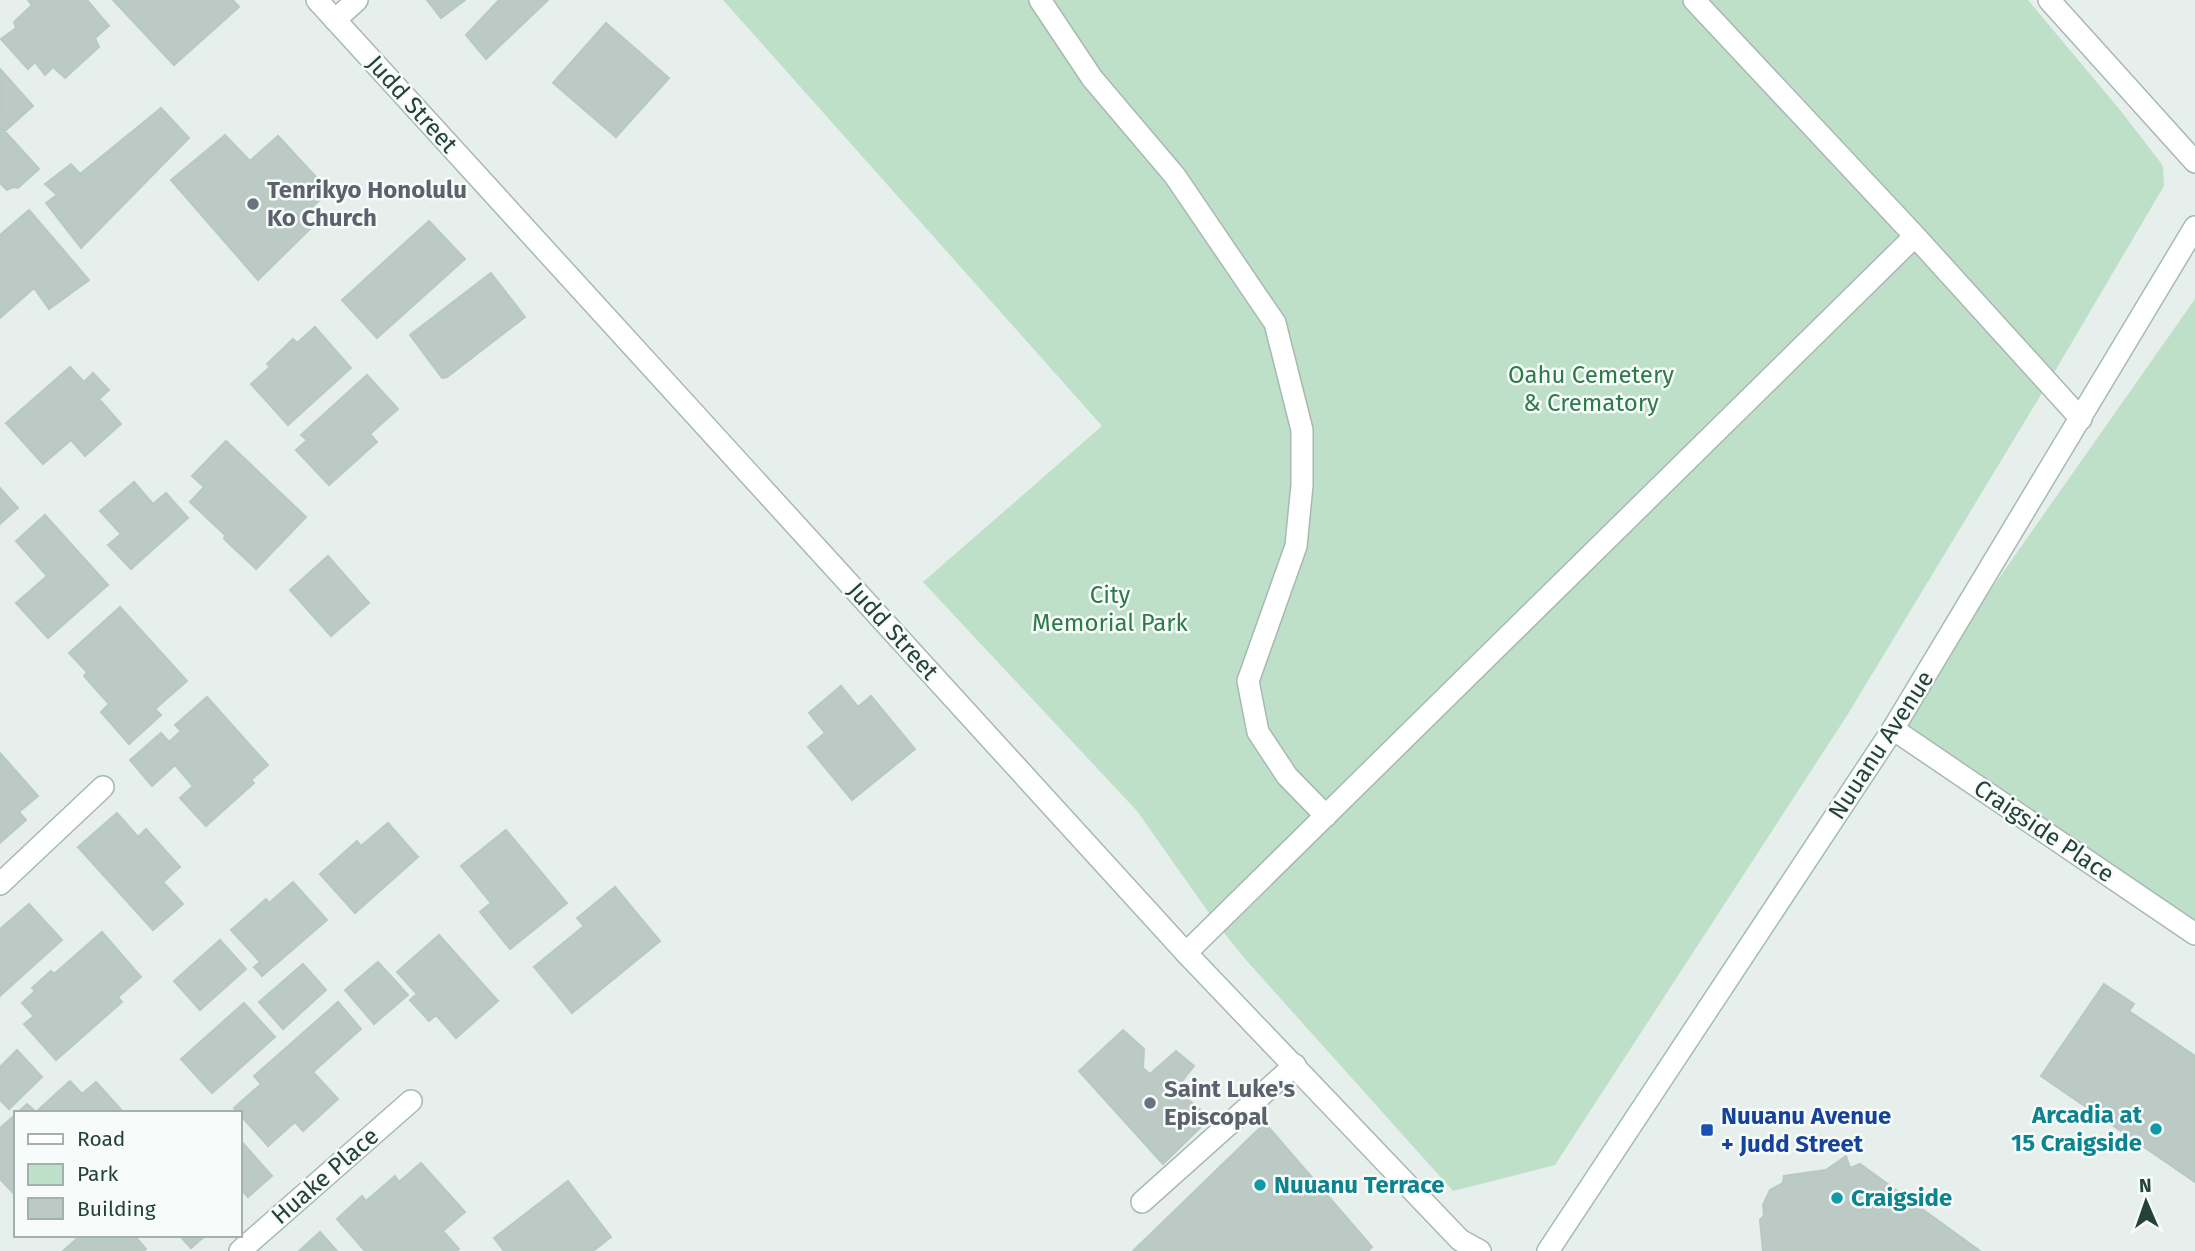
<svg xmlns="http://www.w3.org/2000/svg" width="2195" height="1251" font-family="'Fira Sans',sans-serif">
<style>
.green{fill:#bfe0c8}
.building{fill:#bbcac4;stroke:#b8c9c2;stroke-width:2}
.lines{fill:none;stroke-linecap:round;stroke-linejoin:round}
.service-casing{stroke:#a8b8b2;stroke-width:24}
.minor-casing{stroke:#a8b8b2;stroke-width:24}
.tertiary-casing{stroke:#a8b8b2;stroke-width:24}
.secondary-casing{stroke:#a4bbb3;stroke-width:24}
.service{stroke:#fff;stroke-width:21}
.minor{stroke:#fff;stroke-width:21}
.tertiary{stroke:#fff;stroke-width:21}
.secondary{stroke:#fff;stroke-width:21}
.worship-dot{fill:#6b7280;stroke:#f7fbf9;stroke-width:2.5}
.culture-dot{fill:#0f9aa8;stroke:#f7fbf9;stroke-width:2.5}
.transit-dot{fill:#1a4fb4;stroke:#f7fbf9;stroke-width:2.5}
.labels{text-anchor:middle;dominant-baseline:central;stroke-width:5;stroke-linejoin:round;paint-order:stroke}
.street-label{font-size:24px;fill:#24423a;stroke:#f7fbf9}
.worship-label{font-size:24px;font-weight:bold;fill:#5b616d;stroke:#f7fbf9;text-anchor:start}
.park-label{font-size:24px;fill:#2d7a4b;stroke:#f7fbf9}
.culture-label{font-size:24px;font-weight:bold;fill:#0d838f;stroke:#f7fbf9;text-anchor:start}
.transit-label{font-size:24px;font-weight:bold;fill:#164399;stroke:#f7fbf9;text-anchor:start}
</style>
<rect width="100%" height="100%" fill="#e6efeb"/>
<!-- green -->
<path class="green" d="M723,0h1305l92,110 41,53 2,4 1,19 -116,197 -200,331 -293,451 -102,26 -207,-231 -30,-37 -79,-112 -214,-229 179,-156z
M2195,299v635l-302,-205z"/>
<!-- building -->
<path class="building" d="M28,0h59l22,26 -14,12 4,9 -34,31 -12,-11 -8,8 -10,-13 -7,7 -27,-30 15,-11 -2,-6 18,-17z
M113,0h120l6,7 -65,58z
M427,0h38l-24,18z
M499,0h49l-62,59 -20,-24z
M606,23l63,55 -53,59 -63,-54z
M1,70l32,36 -28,25 -5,-6z
M161,108l28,30 -108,110 -35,-45 11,-8 -12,-11 26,-20 9,10z
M0,126l39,43 -21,19 -5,-1 -6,3 -7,-7z
M225,135l25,26 28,-25 51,55 -28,27 9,11 -52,51 -87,-100z
M29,210l60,70 -40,29 -15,-21 -34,30v-83z
M429,221l36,38 -88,79 -35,-38z
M491,273l34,44 -78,60 -5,1 -32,-43z
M315,327l36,41 -63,57 -37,-41 19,-17 -3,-3 26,-25 4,4z
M70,367l14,15 9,-9 16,17 -10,9 22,25 -36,32 -14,-16 -28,24 -37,-41z
M367,375l31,34 -28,25 7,8 -48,43 -33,-35 11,-10 -6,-5z
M226,441l80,76 -50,52 -32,-30 1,-4 -35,-33 14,-15 -12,-11z
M134,482l19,22 13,-11 22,25 -57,51 -23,-24 13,-11 -21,-23z
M0,488l18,20 -18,16z
M45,515l63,70 -60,53 -32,-35 31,-27 -31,-35z
M328,556l41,47 -38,33 -41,-46z
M120,607l67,74 -32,28 6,6 -32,29 -28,-32 8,-8 -25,-28 3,-4 -18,-19z
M841,686l17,21 13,-11 44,53 -63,51 -44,-53 17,-14 -16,-20z
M207,697l61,68 -17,15 3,3 -48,43 -26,-28 13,-12 -18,-21 -23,21 -22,-26 31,-27 8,9 12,-11 -6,-6z
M0,753l38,43 -19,16 7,8 -26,23z
M117,813l21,24 8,-8 34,38 -17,15 20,22 -30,26 -75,-83z
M388,823l30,34 -63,56 -35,-39 37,-33 4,5z
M506,830l61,73 -57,46 -30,-37 11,-9 -30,-37z
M293,882l34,38 -65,56 -8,-9 6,-5 -29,-32 35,-31 3,4z
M615,887l45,54 -88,72 -38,-46 50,-41 -7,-8z
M29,904l33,36 -62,56v-67z
M102,932l39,45 -23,20 4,5 -66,58 -32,-36 10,-8 -12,-13 13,-12 -3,-3 19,-17 3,3z
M439,935l59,66 -42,37 -20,-23 -7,6 -19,-21 7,-6 -20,-22z
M220,940l26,29 -46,41 -26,-29z
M378,962l30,33 -34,29 -29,-34z
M303,964l23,26 -43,39 -24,-27z
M2104,984l30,20 -5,7 66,45v126l-154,-106z
M338,1002l23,27 -48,43 25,27 -35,32 -8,-9 -27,24 -34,-38 27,-24 -7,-8z
M244,1003l31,34 -63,56 -31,-34z
M1123,1030l21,19 -1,19 7,6 26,-23 18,15 -18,23 34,29 -47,46 -84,-93z
M17,1050l25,27 -33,32 -9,-9v-33z
M70,1081l12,13 14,-12 28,31h-107l10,-9 9,8z
M16,1114v82l-16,-17v-51z
M1265,1123l107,124 -4,4h-235z
M240,1140l32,36 -24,21 -8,-9z
M1846,1156l4,12 10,-4 120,87h-217l-3,-31 4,-5 -1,-10 7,-15 13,-7 1,-7 42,-6z
M421,1163l44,49 -22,19 16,18 -3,2h-91l-28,-32 25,-23 4,5 29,-25 4,6z
M568,1181l43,56 -18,14h-89l-10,-13z
M320,1232l17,19h-38z
M81,1235h53l12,14 -3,2h-80z
M179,1235h27l-15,13z"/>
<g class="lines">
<defs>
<path id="service" d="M1040,0l52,78 83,98 100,147 27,107v55l-6,61 -48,135 10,51 29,44 39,40
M1694,0l221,236 166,183
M0,884l103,-97
M1186,953l729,-717
M1142,1202l153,-137"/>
<path id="minor" d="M2049,0l146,162
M335,20l22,-20
M1893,729l302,205
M240,1251l171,-150"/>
<path id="tertiary" d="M317,0l869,953 274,287 20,11"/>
<path id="secondary" d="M1548,1251l345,-522 302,-502"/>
</defs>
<!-- service casing -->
<use href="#service" class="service-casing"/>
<!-- minor casing -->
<use href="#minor" class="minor-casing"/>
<!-- tertiary casing -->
<use href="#tertiary" class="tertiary-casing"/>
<!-- secondary casing -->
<use href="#secondary" class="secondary-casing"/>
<!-- service -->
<use href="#service" class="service"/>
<!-- minor -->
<use href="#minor" class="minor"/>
<!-- tertiary -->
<use href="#tertiary" class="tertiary"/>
<!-- secondary -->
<use href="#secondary" class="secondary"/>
</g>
<!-- markers -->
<g class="worship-dot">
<circle cx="253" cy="204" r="7"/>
<circle cx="1150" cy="1103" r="7"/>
</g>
<g class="culture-dot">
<circle cx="2156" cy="1129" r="7"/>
<circle cx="1260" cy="1185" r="7"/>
<circle cx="1837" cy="1198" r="7"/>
</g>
<rect class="transit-dot" x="1700" y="1123" width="14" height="14" rx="3.5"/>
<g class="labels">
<!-- street labels -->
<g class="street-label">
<text transform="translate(412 104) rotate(48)">Judd Street</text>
<text transform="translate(893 631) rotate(48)">Judd Street</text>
<text transform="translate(1881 745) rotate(-57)">Nuuanu Avenue</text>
<text transform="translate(2044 831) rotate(34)">Craigside Place</text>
<text transform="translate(325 1176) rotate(-41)">Huake Place</text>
</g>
<!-- worship labels -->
<g class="worship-label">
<text x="267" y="190">Tenrikyo Honolulu<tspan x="267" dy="28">Ko Church</tspan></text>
<text x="1164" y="1089">Saint Luke's<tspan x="1164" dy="28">Episcopal</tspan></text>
</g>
<!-- park labels -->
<g class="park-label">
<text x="1591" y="375">Oahu Cemetery<tspan x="1591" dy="28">&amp; Crematory</tspan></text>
<text x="1110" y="595">City<tspan x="1110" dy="28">Memorial Park</tspan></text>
</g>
<!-- culture labels -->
<g class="culture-label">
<text x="2142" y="1115" text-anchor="end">Arcadia at<tspan x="2142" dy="28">15 Craigside</tspan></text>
<text x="1274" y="1185">Nuuanu Terrace</text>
<text x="1851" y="1198">Craigside</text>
</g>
<!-- transit labels -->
<g class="transit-label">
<text x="1721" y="1116">Nuuanu Avenue<tspan x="1721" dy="28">+ Judd Street</tspan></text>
</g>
</g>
<!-- legend -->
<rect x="14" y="1111" width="228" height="126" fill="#f7fbf9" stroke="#a3b1ad" stroke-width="2"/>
<rect x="28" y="1134" width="35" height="10" fill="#ffffff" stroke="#a3b1ad" stroke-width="2"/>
<text x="77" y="1146" font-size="21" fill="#24423a">Road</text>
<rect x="28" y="1164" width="35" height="21" fill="#bfe0c8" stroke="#a3b1ad" stroke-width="2"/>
<text x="77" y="1181" font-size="21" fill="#24423a">Park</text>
<rect x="28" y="1198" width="35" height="21" fill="#bbcac4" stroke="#a3b1ad" stroke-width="2"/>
<text x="77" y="1216" font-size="21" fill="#24423a">Building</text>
<!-- north arrow -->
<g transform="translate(2146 1202) rotate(358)" stroke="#f7fbf9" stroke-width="5" paint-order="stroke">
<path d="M0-5L12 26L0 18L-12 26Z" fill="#24423a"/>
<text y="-10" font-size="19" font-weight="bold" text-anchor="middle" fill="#24423a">N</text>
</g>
</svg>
